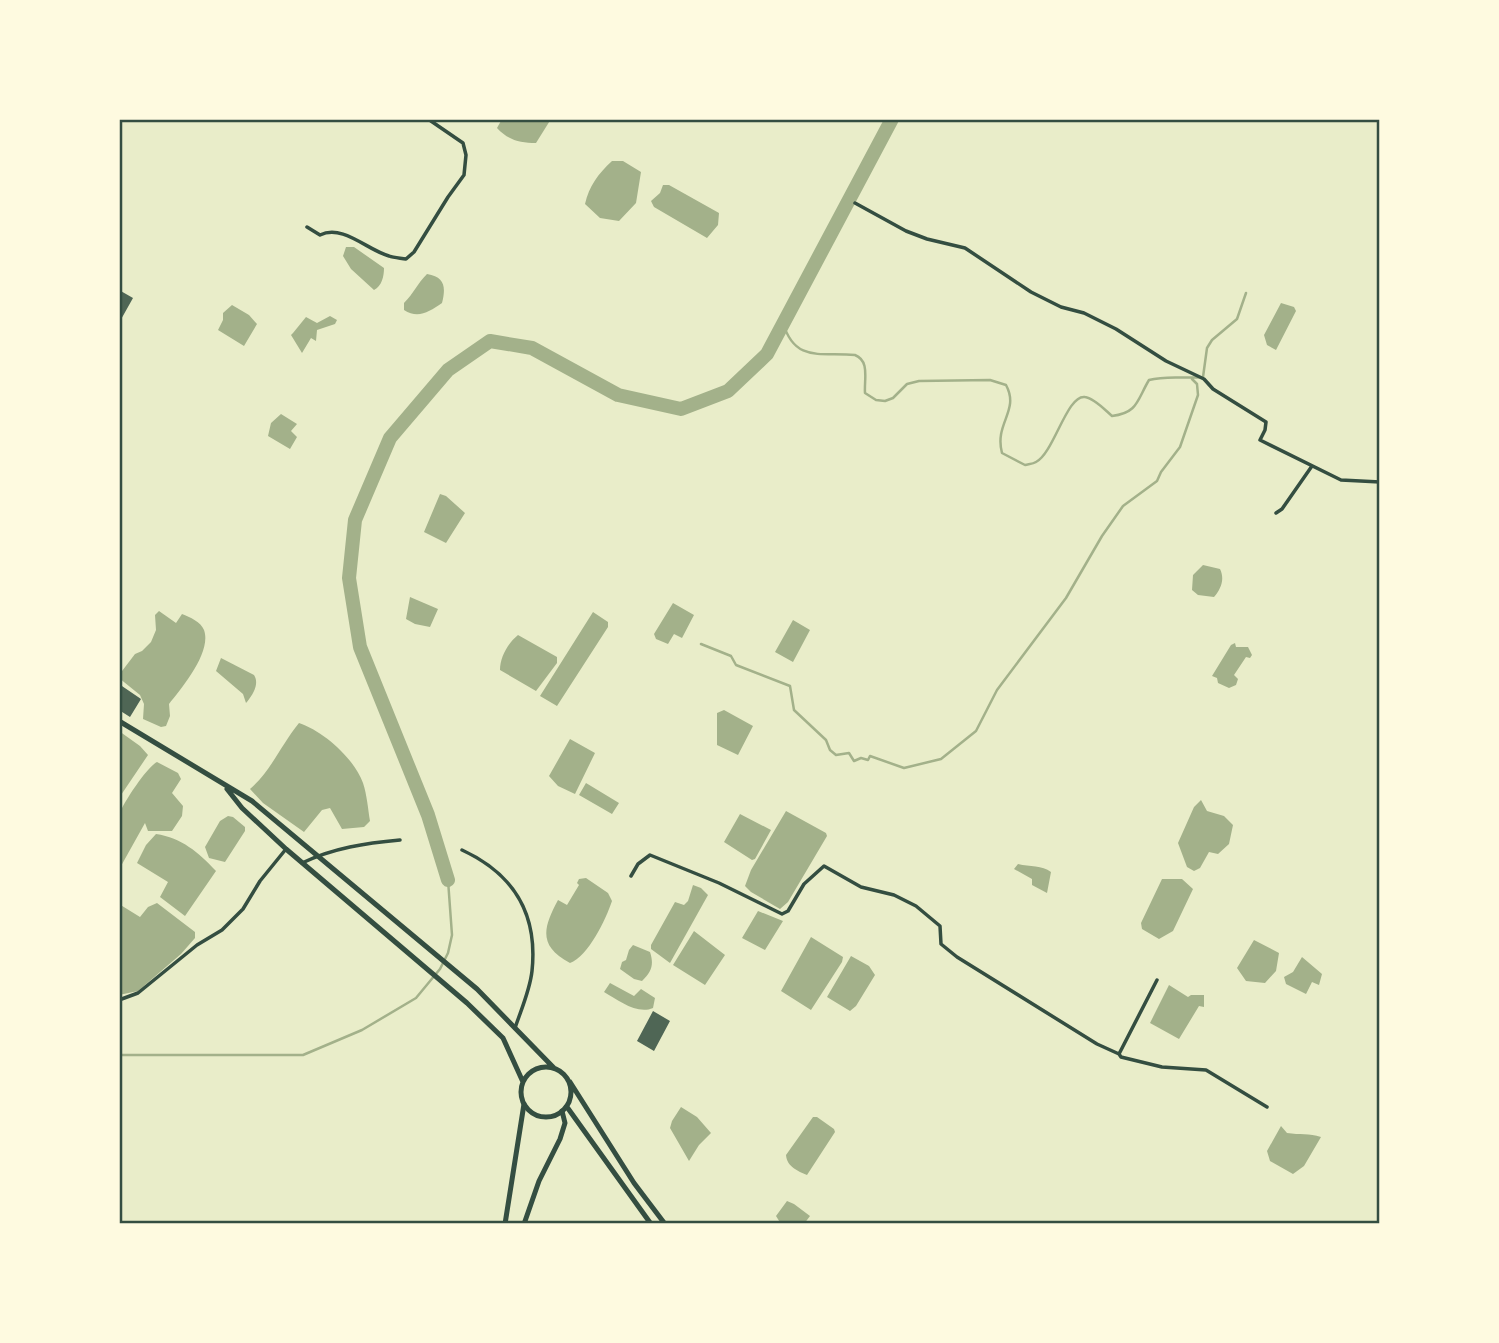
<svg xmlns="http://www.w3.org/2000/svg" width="1499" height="1343" font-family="Rubik,sans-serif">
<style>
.water{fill:#a3b18a}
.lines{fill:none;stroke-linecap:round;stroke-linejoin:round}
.stream{stroke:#a3b18a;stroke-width:2.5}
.river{stroke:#a3b18a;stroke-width:14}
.building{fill:#4f6655}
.minor{stroke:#344e41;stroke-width:3.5}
.primary{stroke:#344e41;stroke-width:5}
.trunk{stroke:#344e41;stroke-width:5}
.neatline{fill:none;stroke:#344e41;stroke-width:2.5}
</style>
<rect width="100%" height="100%" fill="#e9edc9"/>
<!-- water -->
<path class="water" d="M502,119h49l-15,24c-16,0 -28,-3 -39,-15z
M612,161h11l18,11 -5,31 -17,18 -19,-3 -15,-14c4,-18 13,-30 27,-43z
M663,185h6l50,28 -1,12 -11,13 -53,-31 -3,-6 9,-8z
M346,247h8l30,21c0,8 -2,18 -10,22l-23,-21 -8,-13z
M427,274c18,3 19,13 15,29 -13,9 -24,16 -38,7v-7c10,-10 13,-19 23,-29z
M1281,303l13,4 2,4 -20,39 -9,-5 -3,-10z
M232,305l17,10 8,9 -13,22 -26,-16 5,-10v-7z
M330,316l7,4 -2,4 -18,6 -1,11 -5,-3 -9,15 -11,-18 2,-2 13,-16 11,6z
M281,414l16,10 -6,7 6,6 -7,12 -22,-13 3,-13z
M440,494l6,2 19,17 -19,30 -22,-11z
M1203,565l17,4c5,10 1,20 -6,28l-16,-2 -6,-5 1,-15z
M410,597l28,12 -8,18 -15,-3 -9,-5z
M673,603l21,12 -12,23 -8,-4 -6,10 -12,-5 -2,-5z
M159,611l17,12 6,-9c8,3 19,8 22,16 8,22 -22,58 -35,74l1,12 -4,10 -5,1 -18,-8 1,-15 -4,-9 -21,-17v-3l16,-21 7,-3 9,-9 5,-12 -1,-15z
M593,612l15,10v5l-51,79 -17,-10z
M793,620l17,10 -17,32 -18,-10z
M518,635l39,22v6l-21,28 -36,-21c0,-13 8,-27 18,-35z
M1235,643l1,4h12l4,8 -2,3 -4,-1 -12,18 4,4 -2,6 -7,3 -11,-5 -1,-5 -5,-2 19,-31z
M221,658l33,17c6,9 -2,21 -8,28l-3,-9 -27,-23z
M724,710l29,16 -15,29 -21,-10v-32z
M299,723c24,8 55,35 64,60 4,12 5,26 7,38l-6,6 -22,2 -12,-21 -8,2 -18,22 -41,-29 -13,-14c21,-18 31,-44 49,-66z
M119,731l21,15 8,9 -29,43z
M570,739l25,14 -20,41 -17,-8 -9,-10z
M157,762l21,11 3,6 -9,14 11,13 -1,10 -10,15h-24l-3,-8 -24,43 -2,-2c0,-13 -3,-37 0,-49 4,-12 28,-48 38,-53z
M586,783l33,20 -7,11 -33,-19z
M1201,800l6,11 17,5 9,9 -4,19 -11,10 -9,-2 -9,16 -6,3 -7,-4 -9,-24 16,-36z
M786,811l40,22 1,3 -39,66 -8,7 -29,-17 -6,-6 6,-16z
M740,814l31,16 -16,29 -3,1 -28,-18z
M228,816l5,1 12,10v4l-20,31 -16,-4 -4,-11 15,-26z
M156,834c26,4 42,18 60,37l-31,45 -25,-19 8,-15 -31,-19 9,-18z
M1018,864c12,3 24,1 33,8l-4,21 -15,-8v-6l-18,-10z
M586,878l22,15 4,8c-6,18 -24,56 -42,62 -32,-17 -27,-35 -12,-63l9,5 12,-20 -2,-2 2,-4z
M1162,879h20l11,10 -20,42 -14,8 -17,-10 -1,-6z
M693,885l8,3 7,7 -38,68 -19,-14v-4l24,-43 9,3 4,-4z
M157,903l38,29v6l-14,16 -43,37 -19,4v-91l21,13 8,-10z
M758,911l25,10 -18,29 -23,-12z
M694,931l31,24 -20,30 -32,-20z
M811,937l32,20 -1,5 -31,48 -30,-19z
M1254,940l25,13 -3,18 -11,12 -19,-2 -9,-13z
M633,945l17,7c4,12 2,20 -8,29l-8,-2 -14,-10 2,-7 4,-2 3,-10z
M851,956l18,10 6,9 -19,31 -6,5 -23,-14z
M1302,957l20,17 -3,11 -7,-3 -6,12 -20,-10 -2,-7 9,-5z
M610,983l24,13 7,-7 14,9 -2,10c-16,7 -35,-8 -49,-16z
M1169,985l19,12 3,-2h13v12l-5,-1 -20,33 -29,-16z
M681,1107l16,10 14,16 -12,12 -10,16 -19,-33 2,-7z
M813,1117h4l17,12 1,3 -28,43c-9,-4 -20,-8 -21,-20z
M1281,1126l6,7c13,2 22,0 34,4l-17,29 -11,8 -23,-13 -3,-10z
M787,1201l7,3 16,12 -6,8h-23l-5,-8z"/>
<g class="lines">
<!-- stream -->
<path class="stream" d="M783,323c12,40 38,29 72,32 15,6 9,24 10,38l11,7 9,1 8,-3 14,-14 12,-3 71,-1 16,5c14,26 -12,38 -4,68l23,12c4,-1 8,-1 11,-3 18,-9 31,-68 49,-65 9,1 20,13 27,19 26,-3 25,-16 37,-36 18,-5 36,-1 54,-3l4,-29 5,-8 25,-21 9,-26
M701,644l30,12 5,9 54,21 4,24 32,30 4,10 6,5 13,-2 5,8 7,-3 7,2 2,-4 34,12 37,-9 35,-28 21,-41 69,-92 36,-62 21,-30 34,-25 4,-9 19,-25 18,-52 -1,-11 -5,-5
M119,1055h184l59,-25 54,-32 24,-29 8,-16 4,-18 -4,-55"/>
<!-- river -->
<path class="river" d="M448,880l-20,-65 -68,-168 -11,-69 6,-58 35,-82 58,-68 42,-29 42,7 86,47 63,14 47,-18 39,-37 125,-235"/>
</g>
<!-- building -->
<path class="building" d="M119,290l14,8 -14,25z
M119,684l22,15 -11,18 -11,-7z
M653,1011l17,10 -16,30 -17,-10z"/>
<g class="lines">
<!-- minor -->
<path class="minor" d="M855,203l51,28 21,8 38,9 66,44 30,15 23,6 32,16 50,32 38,18 9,10 53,33 -1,8 -5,10 81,40 39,2
M307,227l13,8c23,-11 47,15 69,21 5,2 12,2 17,3l8,-7 34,-55 16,-22 2,-20 -3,-12 -35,-24
M1276,513l6,-4 30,-43
M462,850c52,24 76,64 70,121 -2,19 -11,39 -17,57
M302,863c31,-15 64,-20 98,-23
M631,876l7,-12 12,-9 69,28 63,31 6,-3 16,-27 20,-18 37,21 33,8 22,11 24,20 1,18 16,13 140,87 22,10
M1157,980l-38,74 2,3 41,10 44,3 61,37
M119,1000l19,-7 59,-48 25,-15 21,-21 17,-28 26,-32"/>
<!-- primary -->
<path class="primary" d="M505,1224l19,-120
M524,1224l15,-43 21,-42 5,-16 -3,-12"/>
<!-- trunk -->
<path class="trunk" d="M119,721l133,80 225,188 77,79
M227,789l15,19 44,41 181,154 36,35 20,44
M521 1092a25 25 0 1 1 50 0a25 25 0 1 1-50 0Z
M570,1082l64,101 31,41
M567,1107l84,117"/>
</g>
<!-- border -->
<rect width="1499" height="1343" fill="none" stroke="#fefae0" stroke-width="242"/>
<rect x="121" y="121" width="1257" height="1101" class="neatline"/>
</svg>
